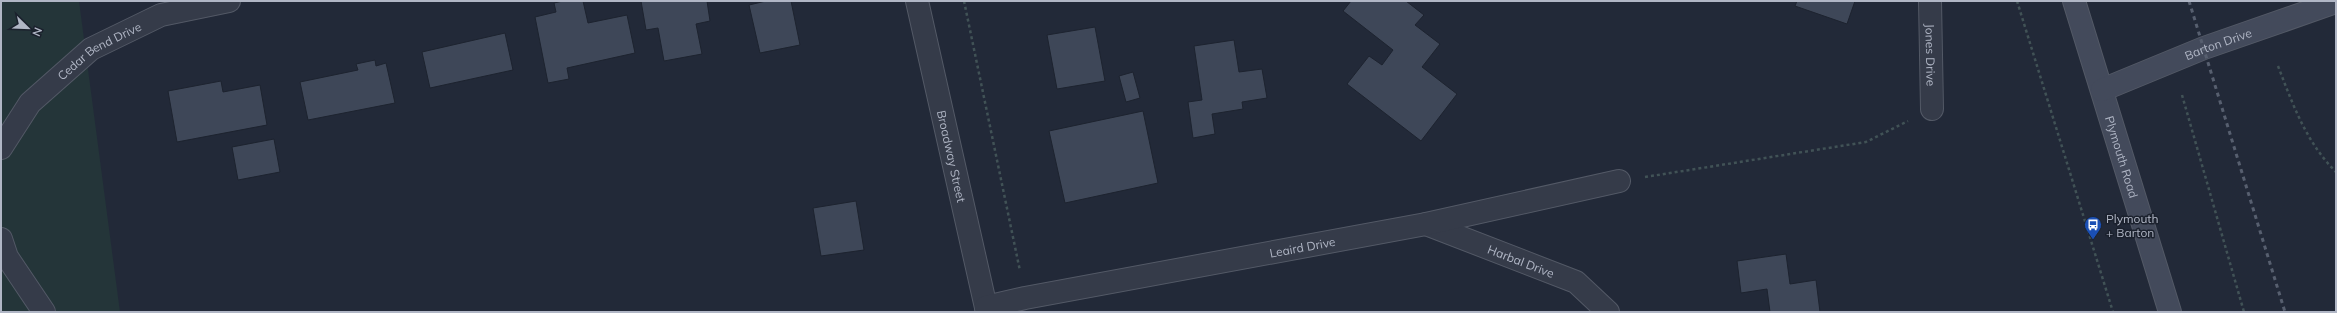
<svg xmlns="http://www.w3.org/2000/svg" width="2337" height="313" font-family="Mulish,sans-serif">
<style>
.green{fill:#243539}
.building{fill:#3e4758;stroke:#1d232f}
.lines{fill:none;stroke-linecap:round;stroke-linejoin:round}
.minor-casing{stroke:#535966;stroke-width:24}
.secondary-casing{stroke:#535966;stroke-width:24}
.path{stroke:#415256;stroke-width:2.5;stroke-dasharray:3 3;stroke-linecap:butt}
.minor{stroke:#353b49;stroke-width:22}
.secondary{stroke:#434a5b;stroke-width:22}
.rail{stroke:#575f6f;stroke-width:3;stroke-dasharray:4 4;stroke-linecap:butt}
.labels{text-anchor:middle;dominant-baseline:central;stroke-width:3;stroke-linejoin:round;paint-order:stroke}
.street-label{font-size:12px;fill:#b0b6c5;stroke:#1b212d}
.poi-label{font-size:12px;fill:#b0b6c5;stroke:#1b212d;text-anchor:start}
</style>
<rect width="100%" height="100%" fill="#222938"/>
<!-- green -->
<path class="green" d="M1,1h78l41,311h-119z"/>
<!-- building -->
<path class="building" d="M563,1h20l5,22 39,-8 8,38 -68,15 2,11 -21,4 -13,-66 21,-5 -2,-9z
M641,1h66l3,20 -14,3 6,30 -38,7 -6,-33 -12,2z
M766,1h25l9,44 -40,8 -11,-48z
M1351,1h55l18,14 -9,10 25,19 -18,23 35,27 -36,47 -74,-57 22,-28 13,9 11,-15 -50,-39z
M1797,1h58l-8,23 -52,-18z
M1095,27l10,54 -48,8 -10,-54z
M505,33l8,37 -83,18 -8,-36z
M1234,40l5,32 23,-3 5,29 -25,4 1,7 -31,5 3,20 -22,4 -5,-36 14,-2 -8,-54z
M375,60l1,6 10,-3 9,40 -87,17 -8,-38 58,-12 -2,-6z
M1133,72l7,26 -14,4 -7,-26z
M221,81l2,11 37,-7 7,40 -90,17 -9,-51z
M1143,111l15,72 -93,20 -16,-72z
M274,139l6,33 -42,8 -6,-33z
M856,201l8,49 -43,6 -8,-48z
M1786,254l4,30 26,-4 4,32h-50l-3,-23 -26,4 -4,-32z"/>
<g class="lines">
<defs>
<g id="minor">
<path id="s1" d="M917,1l70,311"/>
<path id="s2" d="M1930,1l2,108"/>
<path id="s3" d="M1,148l29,-45 61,-54 70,-34 68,-14"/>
<path id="s4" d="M1426,224l150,58 32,30"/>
<path d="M1,239l6,18 37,55"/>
<path id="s5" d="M986,307l39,-9 401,-74 193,-43"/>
</g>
<g id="secondary">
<path id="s6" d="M2074,1l96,311"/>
<path id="s7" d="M2102,90l102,-42 132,-46"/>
</g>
</defs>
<!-- minor casing -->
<use href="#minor" class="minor-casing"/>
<!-- secondary casing -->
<use href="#secondary" class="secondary-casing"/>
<!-- path -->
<path class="path" d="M964,1l56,270
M2017,1l96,311
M2278,66c15,39 28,76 58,106
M2182,95l62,217
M1645,177l221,-35 42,-21"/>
<!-- minor -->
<use href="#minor" class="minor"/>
<!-- secondary -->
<use href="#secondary" class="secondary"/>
<!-- rail -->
<path class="rail" d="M2189,1l96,311"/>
</g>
<!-- icons -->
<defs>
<symbol id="bus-pin" viewBox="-11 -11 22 30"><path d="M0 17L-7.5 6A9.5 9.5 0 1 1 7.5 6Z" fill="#1a4fb4" stroke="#1b212d"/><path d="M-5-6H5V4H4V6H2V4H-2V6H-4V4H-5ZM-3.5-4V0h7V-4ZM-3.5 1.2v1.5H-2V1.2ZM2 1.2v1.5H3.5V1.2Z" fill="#fff"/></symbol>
</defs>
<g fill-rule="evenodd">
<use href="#bus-pin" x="2083" y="215" width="20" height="27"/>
</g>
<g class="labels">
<!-- street labels -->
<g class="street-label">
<text stroke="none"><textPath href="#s7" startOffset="125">Barton Drive</textPath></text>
<text stroke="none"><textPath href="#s3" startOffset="141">Cedar Bend Drive</textPath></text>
<text stroke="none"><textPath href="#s2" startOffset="54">Jones Drive</textPath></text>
<text stroke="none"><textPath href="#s1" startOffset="159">Broadway Street</textPath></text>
<text stroke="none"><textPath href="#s6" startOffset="163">Plymouth Road</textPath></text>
<text stroke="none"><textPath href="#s5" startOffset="322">Leaird Drive</textPath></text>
<text stroke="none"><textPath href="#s4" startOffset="102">Harbal Drive</textPath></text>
</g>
<!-- poi labels -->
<g class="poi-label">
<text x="2106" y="218">Plymouth<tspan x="2106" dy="14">+ Barton</tspan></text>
</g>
</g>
<!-- border -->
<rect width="2337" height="313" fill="none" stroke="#b0b6c5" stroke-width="4"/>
<!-- north arrow -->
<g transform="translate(28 28) rotate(113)" stroke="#1b212d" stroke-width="3" paint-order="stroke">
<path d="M0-3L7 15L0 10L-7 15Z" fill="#b0b6c5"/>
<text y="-6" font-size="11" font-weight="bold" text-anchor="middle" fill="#b0b6c5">N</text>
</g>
</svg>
